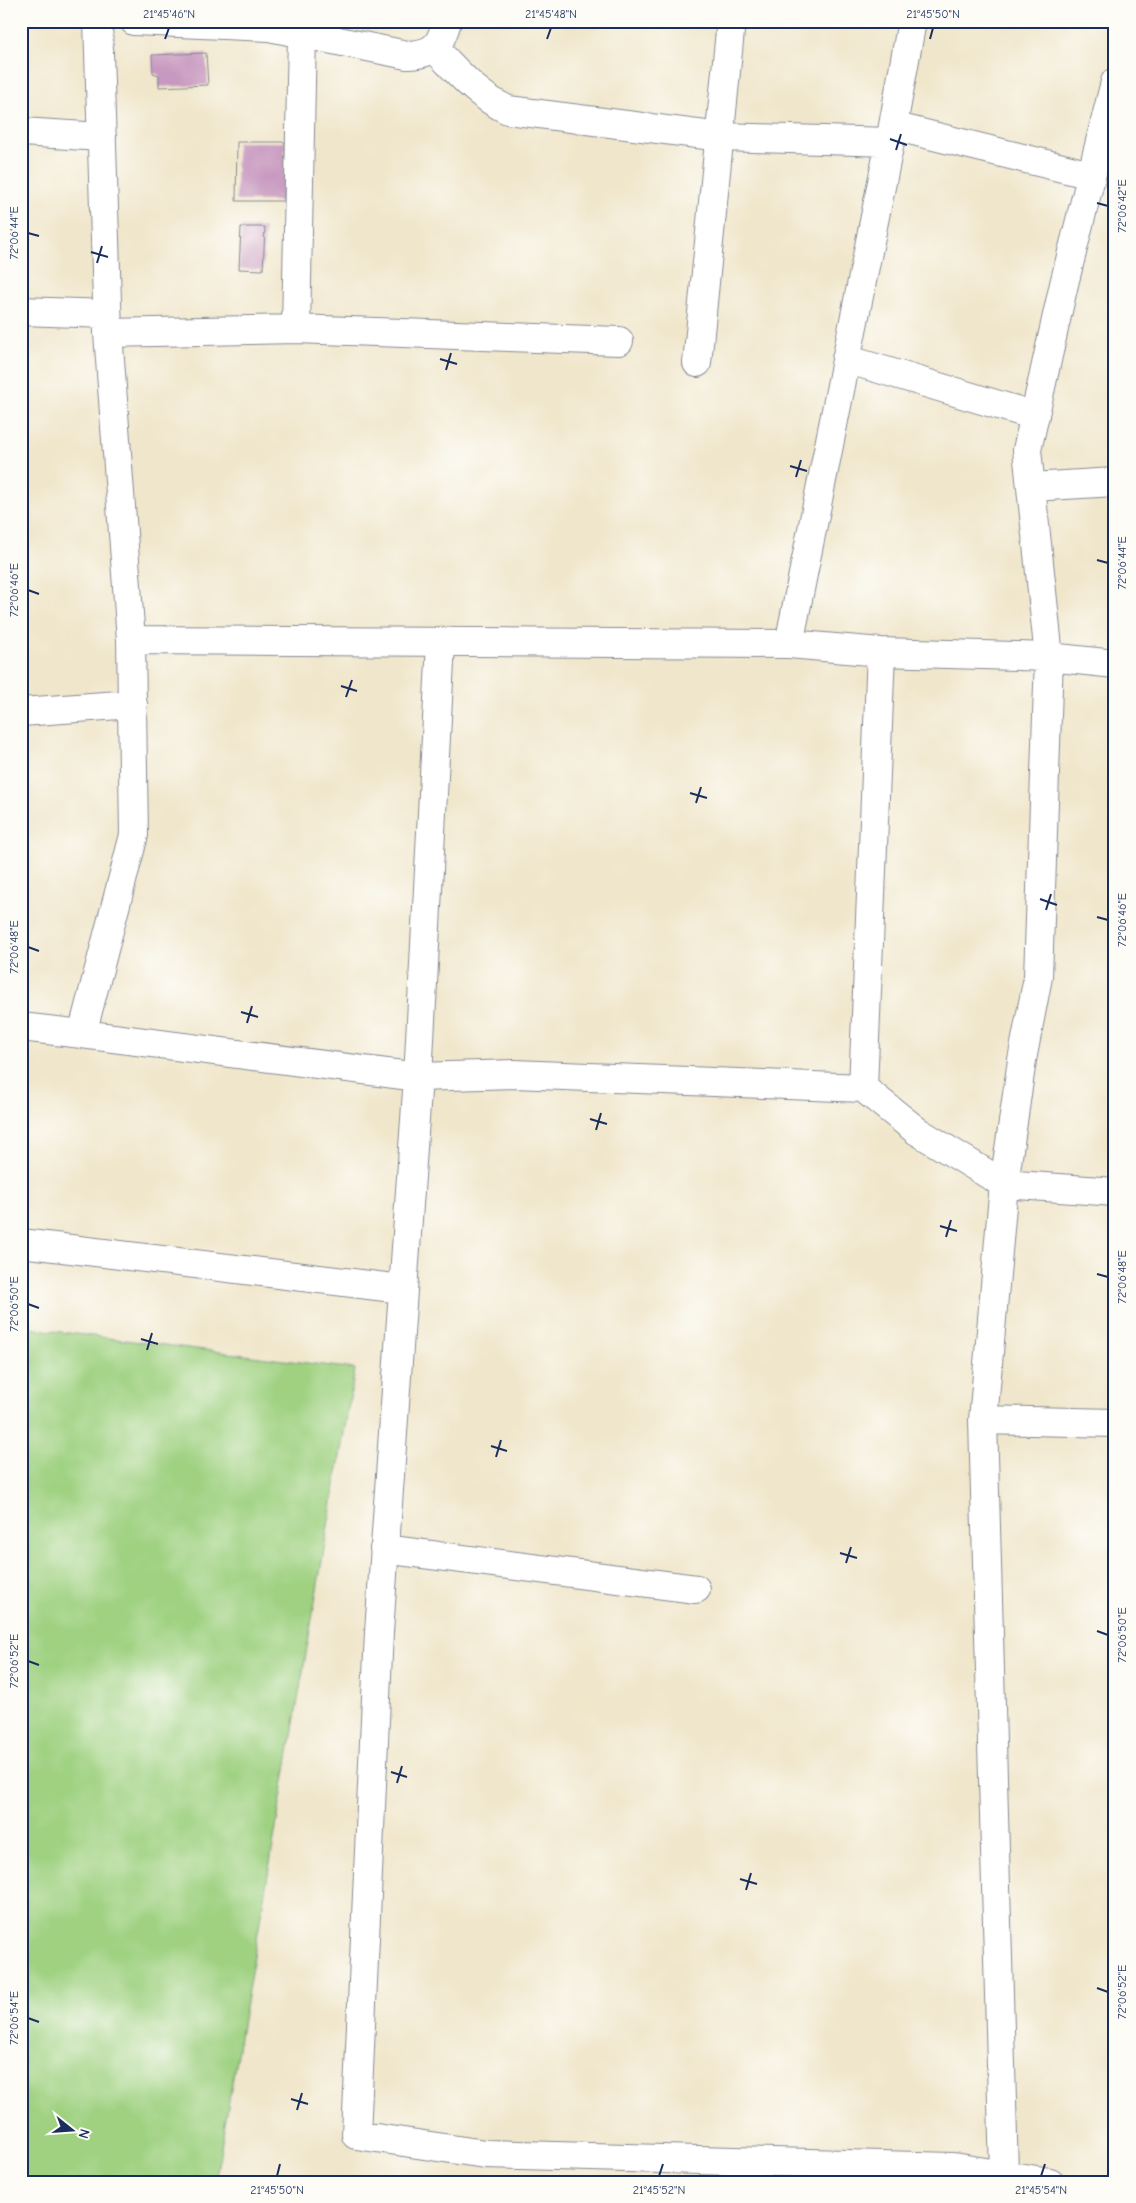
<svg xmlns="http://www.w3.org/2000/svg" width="1136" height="2203" font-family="'Comic Neue',sans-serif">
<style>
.green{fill:#9fd181;stroke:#5d8070}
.building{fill:#c899c0}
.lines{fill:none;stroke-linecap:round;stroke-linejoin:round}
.minor-casing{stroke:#868a94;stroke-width:30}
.minor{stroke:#fff;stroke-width:28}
.ticks{fill:none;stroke:#1b2f5e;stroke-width:2}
.neatline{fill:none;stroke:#1b2f5e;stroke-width:2}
.ticks-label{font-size:12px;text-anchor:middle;fill:#1b2f5e}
</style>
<rect width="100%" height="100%" fill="#fdfcf7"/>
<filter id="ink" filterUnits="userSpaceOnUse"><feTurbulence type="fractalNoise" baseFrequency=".02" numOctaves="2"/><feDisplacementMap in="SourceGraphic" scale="10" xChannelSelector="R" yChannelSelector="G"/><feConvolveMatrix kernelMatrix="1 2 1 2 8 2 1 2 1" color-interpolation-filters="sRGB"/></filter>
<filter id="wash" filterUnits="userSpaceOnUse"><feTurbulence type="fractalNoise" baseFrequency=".0096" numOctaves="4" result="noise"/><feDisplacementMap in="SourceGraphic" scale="20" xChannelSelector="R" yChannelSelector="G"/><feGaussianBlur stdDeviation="1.12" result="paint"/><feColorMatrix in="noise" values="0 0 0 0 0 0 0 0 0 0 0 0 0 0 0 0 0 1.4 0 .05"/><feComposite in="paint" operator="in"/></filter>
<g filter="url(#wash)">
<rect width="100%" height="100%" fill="#f0e6cb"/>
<!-- green -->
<path class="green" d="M21,1327l334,42 -140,813h-194z"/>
<g id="blocks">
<!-- building -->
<path class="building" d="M206,53l2,32 -49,2v-12l-6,-2 -1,-18z
M237,142h48l-1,59h-48z
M241,227h24l-2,43 -24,-1z"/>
</g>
</g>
<g filter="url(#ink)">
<use href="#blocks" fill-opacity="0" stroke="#868a94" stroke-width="1"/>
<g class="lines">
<defs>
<path id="minor" d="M134,21l135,6 138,28c26,-1 33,-8 40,-34
M435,49c24,24 41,46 73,61l213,27 169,5
M893,126l198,49
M21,132l81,5
M21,311l86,3
M296,329l6,-295
M108,333l188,-4 323,12
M846,359l189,57
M697,363l34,-342
M1031,487l84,-5
M131,640l658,4 92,8 168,5 -22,-207 37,-166 51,-202
M441,643l-23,434 -39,555 -23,503 129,19 468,13 97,15
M789,644l101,-502 22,-121
M881,652l-18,436 54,43 87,53 111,8
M21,712l112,-8
M21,1027l61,7 52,-199 -3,-195 -23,-307 -10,-312
M82,1034l336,43 96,-3 349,14
M21,1243l381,46
M983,1420l132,3
M384,1549l312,40
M1004,2173l-21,-753 21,-236 18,-124 16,-83 11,-320 66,7"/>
</defs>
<!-- minor casing -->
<use href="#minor" class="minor-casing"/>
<!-- minor -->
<use href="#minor" class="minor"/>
</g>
</g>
<!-- ticks -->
<path class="ticks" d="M165,39l4,-11M547,39l4,-11M930,39l3,-11M890,139l17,6M896,150l5,-16M1097,203l11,3M28,233l11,3M91,252l17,5M97,263l5,-17M440,359l17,5M446,370l5,-17M790,466l17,5M796,477l5,-17M1097,560l11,3M28,590l11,4M341,686l16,5M346,697l6,-17M690,793l17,5M696,803l5,-16M1040,899l17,6M1046,910l5,-16M1097,917l11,3M28,947l11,4M241,1012l17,5M247,1023l5,-17M590,1119l17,5M596,1130l5,-17M940,1226l17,5M946,1237l5,-17M1097,1274l11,3M28,1304l11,4M141,1339l17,5M147,1350l5,-17M491,1446l16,5M496,1457l5,-17M840,1553l17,5M846,1563l5,-16M1097,1631l11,4M28,1661l11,4M391,1772l16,5M397,1783l5,-17M740,1879l17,5M746,1890l5,-17M1097,1988l11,4M28,2018l11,4M291,2099l17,5M297,2110l5,-17M277,2176l3,-12M659,2176l4,-12M1041,2176l4,-12"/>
<!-- margin -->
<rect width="1136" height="2203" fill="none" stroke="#fdfcf7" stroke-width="55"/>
<!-- north arrow -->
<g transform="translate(72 2130) rotate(107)" stroke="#fdfcf7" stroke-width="4" paint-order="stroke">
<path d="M0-4L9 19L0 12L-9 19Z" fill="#1b2f5e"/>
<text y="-8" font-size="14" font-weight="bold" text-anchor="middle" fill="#1b2f5e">N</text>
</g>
<rect x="28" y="28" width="1080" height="2148" class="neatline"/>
<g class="ticks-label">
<text x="169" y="18">21°45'46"N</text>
<text x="551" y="18">21°45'48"N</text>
<text x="933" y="18">21°45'50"N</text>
<text transform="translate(1122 206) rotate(-90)" y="4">72°06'42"E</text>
<text transform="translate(14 233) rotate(-90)" y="4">72°06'44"E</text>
<text transform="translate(1122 563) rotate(-90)" y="4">72°06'44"E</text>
<text transform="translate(14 590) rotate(-90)" y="4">72°06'46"E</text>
<text transform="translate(1122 920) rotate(-90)" y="4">72°06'46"E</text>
<text transform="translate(14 947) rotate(-90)" y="4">72°06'48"E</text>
<text transform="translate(1122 1277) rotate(-90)" y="4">72°06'48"E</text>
<text transform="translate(14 1304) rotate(-90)" y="4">72°06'50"E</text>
<text transform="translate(1122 1635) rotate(-90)" y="4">72°06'50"E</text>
<text transform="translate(14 1661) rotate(-90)" y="4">72°06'52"E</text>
<text transform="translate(1122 1992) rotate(-90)" y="4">72°06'52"E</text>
<text transform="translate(14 2018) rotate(-90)" y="4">72°06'54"E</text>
<text x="277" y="2194">21°45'50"N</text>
<text x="659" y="2194">21°45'52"N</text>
<text x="1041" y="2194">21°45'54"N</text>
</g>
</svg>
